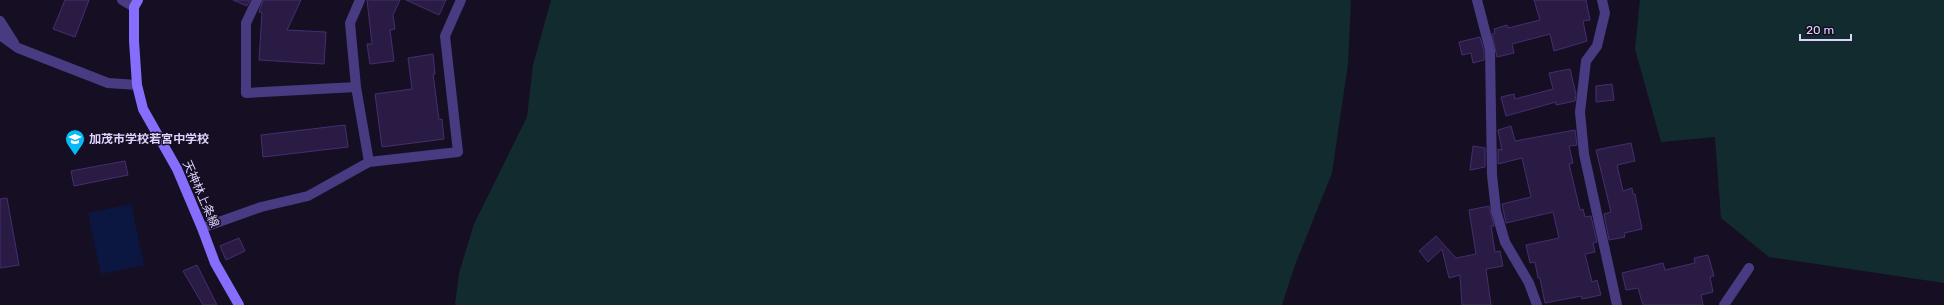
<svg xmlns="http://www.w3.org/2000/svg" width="1944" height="305" font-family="Rubik,'Noto Sans JP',sans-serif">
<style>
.green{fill:#122b2e}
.water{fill:#0b1741}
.building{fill:#2a1b45;stroke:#452e70}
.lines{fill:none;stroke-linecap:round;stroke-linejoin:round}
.street{stroke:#483b82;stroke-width:10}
.secondary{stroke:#866dfc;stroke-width:10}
.labels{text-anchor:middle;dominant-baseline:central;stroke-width:3;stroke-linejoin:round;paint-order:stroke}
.poi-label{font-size:12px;font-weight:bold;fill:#dfd3fe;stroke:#160f24;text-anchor:start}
.street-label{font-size:12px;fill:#dfd3fe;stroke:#160f24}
</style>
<rect width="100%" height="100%" fill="#160f24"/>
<!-- green -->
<path class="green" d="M551,0h800l-3,64 -16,109 -37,92 -13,40h-827l4,-32 15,-49 53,-107 6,-52z
M1640,0h304v283l-175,-26 -48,-39 -6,-81 -54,5 -26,-93z"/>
<!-- water -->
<path class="water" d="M131,204l13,61 -43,9 -13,-61z"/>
<!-- building -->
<path class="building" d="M65,0h24l-14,37 -22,-8z
M233,0h17l-3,6z
M263,0h38l-14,30 39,2 -2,32 -65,-4 3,-47 -3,-1z
M367,0h33l-7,15 2,14 -5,1 4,31 -24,3 -3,-20h5z
M406,0h40l-7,15z
M1534,0h52l4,20 -7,1 4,20 -33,10 -4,-17 -38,10 2,9 -17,4 -5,-23 3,-1 -1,-4 13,-4 1,3 32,-8z
M1480,37l4,14v9l-11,3 -2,-10 -9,2 -3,-13z
M433,54l2,20h-2l6,46 3,-1 2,20 -62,8 -7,-53 37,-5 -4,-31z
M1570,69l6,25 -1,7 -19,4v-3l-50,14 -5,-19 13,-3 1,5 38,-10 -4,-16z
M1612,84l2,16 -18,2v-16z
M345,125l3,22 -85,10 -2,-22z
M1511,126l4,15 60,-11 2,15 -8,1 4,17 -4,1 11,46 3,-1 2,8 6,-1 6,26 -4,1 2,9 -10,2 7,28 5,-2 4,15 -19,4 -1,-3 -36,7 -5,-25h-2l-3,-16 -5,1 -4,-18 33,-7 -6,-26 -47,11 -4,-19 29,-7 -9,-39 -24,6v-15l4,1 -4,-20z
M1631,143l4,18 -18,4 6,26 9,-3 1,6h2l7,35 -18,4 1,4 -16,3 -5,-26 7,-2 -15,-62z
M1473,146l12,2v19l-15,3z
M125,161l3,14 -54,11 -3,-15z
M7,198l12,67 -19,3v-69z
M1489,206l5,20h-3l4,26 5,-1 3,15 -17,3 5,36h-29l-2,-30 -11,3 -7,-29 -14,13 -9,-11 17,-15 20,22 20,-4 -7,-44z
M239,238l6,13 -19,9 -6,-14z
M1708,255l6,21 -4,1 3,15 -12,3 2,10h-60l-5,-17 -12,2 -4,-17 41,-10 2,7 30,-7 -1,-5z
M197,265l20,40h-14l-20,-34z"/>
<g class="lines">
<!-- street -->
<path class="street" d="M122,0l12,7
M257,0l-11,23v70l110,-6
M360,0l-10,23 6,64 13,75
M1477,0l13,50 2,125 4,36 9,31 24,41 8,22
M1602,0l3,13 -8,33 -11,15 -6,51 4,42 33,151
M0,21l14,22
M0,35l18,13 90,35 29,2
M202,228l59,-21 47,-11 61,-34 89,-10 -13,-116 16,-36
M1724,305l25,-37"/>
<!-- secondary -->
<path class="secondary" d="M138,0l-4,7v34l3,44 6,24 34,60 25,59 13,35 24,42"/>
</g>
<!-- icons -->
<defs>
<symbol id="school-pin" viewBox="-11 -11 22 30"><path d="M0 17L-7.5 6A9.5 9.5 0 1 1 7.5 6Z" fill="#06bbf7" stroke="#160f24"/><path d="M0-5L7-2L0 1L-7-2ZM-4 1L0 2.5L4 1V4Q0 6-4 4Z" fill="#fff"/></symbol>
</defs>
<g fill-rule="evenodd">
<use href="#school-pin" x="64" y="128" width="22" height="30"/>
</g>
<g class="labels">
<!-- poi labels -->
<g class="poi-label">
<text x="89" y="139">加茂市学校若宮中学校</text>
</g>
<!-- street labels -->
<g class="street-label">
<text transform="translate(201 194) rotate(66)">天神林上条線</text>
</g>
</g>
<!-- scale -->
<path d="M1800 34v6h51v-6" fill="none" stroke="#dfd3fe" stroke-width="2"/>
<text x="1806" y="34" font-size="12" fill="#dfd3fe" stroke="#160f24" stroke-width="3" paint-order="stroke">20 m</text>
</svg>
